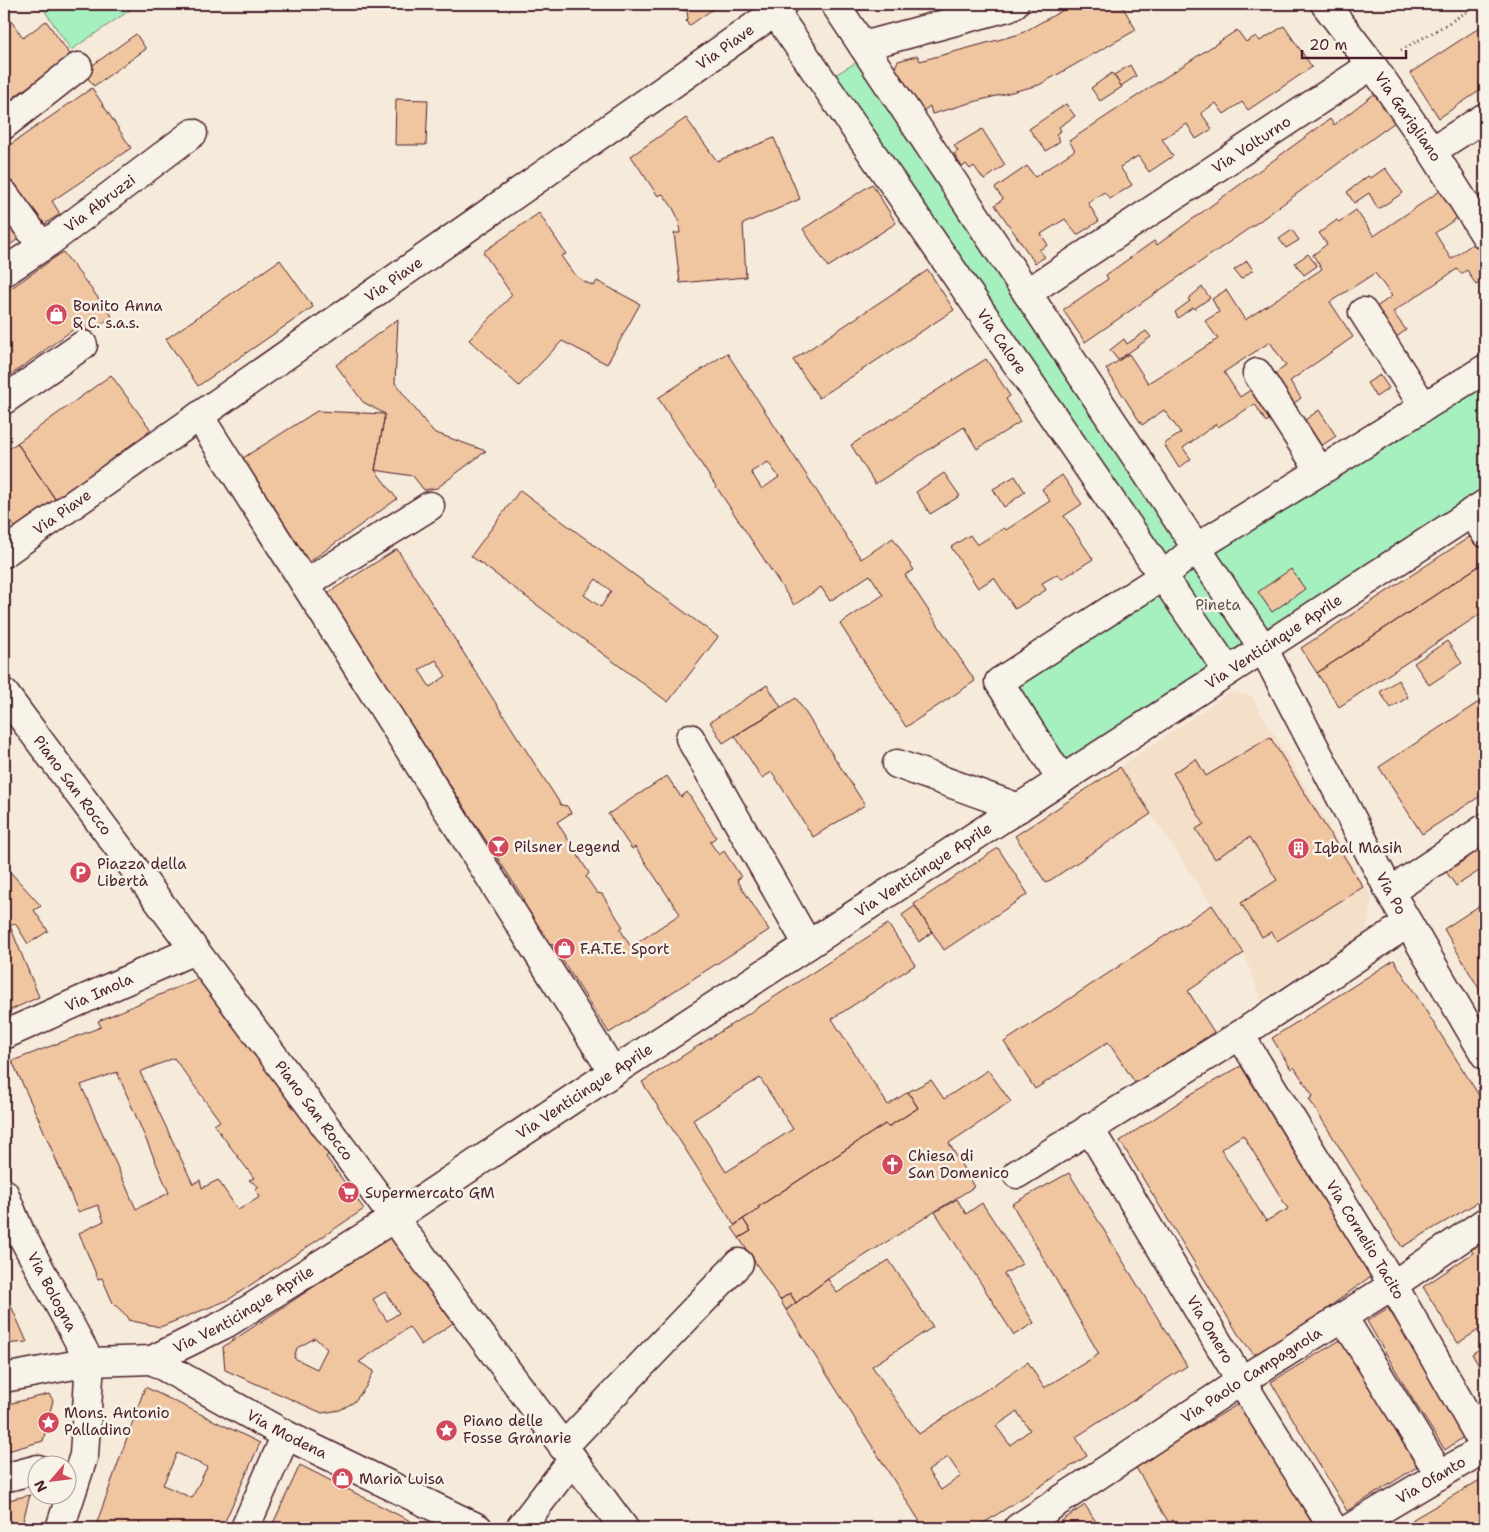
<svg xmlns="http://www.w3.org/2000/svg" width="1489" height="1532" font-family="'Shantell Sans',sans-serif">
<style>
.built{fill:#f4dfc9}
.green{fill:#a6efbe;stroke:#788774}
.building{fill:#f0c6a0;stroke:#4a1f2b;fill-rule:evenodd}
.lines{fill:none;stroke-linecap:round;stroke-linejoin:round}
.minor-casing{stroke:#4a1f2b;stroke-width:31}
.path{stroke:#4a1f2b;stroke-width:3;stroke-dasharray:1 4;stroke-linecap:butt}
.minor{stroke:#f7f3e8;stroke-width:28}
.labels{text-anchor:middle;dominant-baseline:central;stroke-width:5;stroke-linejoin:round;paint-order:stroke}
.street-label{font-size:15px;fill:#4a1f2b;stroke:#f7f3e8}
.poi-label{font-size:15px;fill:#4a1f2b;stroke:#f7f3e8;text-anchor:start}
.park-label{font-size:15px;fill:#615350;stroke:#f7f3e8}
</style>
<rect width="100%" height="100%" fill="#f6eada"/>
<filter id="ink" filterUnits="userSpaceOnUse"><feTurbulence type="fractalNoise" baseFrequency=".02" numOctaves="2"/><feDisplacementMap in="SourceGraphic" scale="10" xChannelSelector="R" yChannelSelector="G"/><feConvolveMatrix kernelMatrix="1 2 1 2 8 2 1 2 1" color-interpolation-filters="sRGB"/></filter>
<g filter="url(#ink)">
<!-- built -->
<path class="built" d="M1229,693l22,3 121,202 -6,36 -105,66 -17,-47 -124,-186z"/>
<!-- green -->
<path class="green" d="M40,4h99l-68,46z
M869,55l327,493 289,-179v135l-423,276 -63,-98 164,-106 -340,-494z"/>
<!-- building -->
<path class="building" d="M659,4h61l-31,22 -3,-5 2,-2 -1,-8 -11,-2 -5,-4 -7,5z
M1074,4h47l15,26 -97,55 -62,16 -45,13 -2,-8 -7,5 -29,-42 4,-8 18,-5h2l2,5 100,-27z
M4,11l19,27 23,-17 25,35 -67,48z
M1485,24v63l-46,31 -29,-45z
M1284,26l28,41 -64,43 -6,-8 -18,12 -8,-11 -15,10 11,16 -16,10 -9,-15 -25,15 11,17 -24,16 -11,-16 -18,11 12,18 -22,14 -6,-7 -16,11 11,18 -22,14 -12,-16 -24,15 7,11 -9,5 6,7 -10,6 -40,-58 8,-6 -8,-11 32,-22 8,11 40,-27 -6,-9 168,-111 9,12 10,-6 4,5z
M136,34l10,15 -52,37 -11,-14z
M1130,65l6,11 -15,10 -7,-11z
M1112,73l10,14 -22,14 -9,-13z
M92,88l39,60 -79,53 8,13 -20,13 -36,-49v-29z
M1374,94l21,28 -134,98 -176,122 -22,-32 45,-31 -2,-4 48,-34 3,4 173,-126 4,6z
M396,99l32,1 -2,45h-31z
M1066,104l9,12 -16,11 2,4 -5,3 4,7 -14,10 -17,-22z
M686,118l31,43 57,-23 26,61 -57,25 3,53 -66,6 -6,-50h6l-1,-13 -6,-12 -10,-14 -5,2 -27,-40z
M982,129l23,36 -21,15 -10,-14 -4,3 -4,-5 -4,3 -8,-13 4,-3 -4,-5z
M1385,168l18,25 -25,16 -9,-16 -15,10 -7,-11 21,-16 3,2z
M872,184l24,39 -68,44 -25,-38z
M1440,191l17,27 -22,15 16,26 23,-16 11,18v18l-9,6 -9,-15 -6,4 -4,-5 -64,43 13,18 -11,8 -20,-30 17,-12 -17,-23 -45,29 23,35 -63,44 11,17 -12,9 -20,-30 17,-11 -16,-24 -46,30 16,25 18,-12 19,29 -11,8 -11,-18 -37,23 -2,-3 -33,24 8,11 -12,9 -15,-24 17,-11 -17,-23 -22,15 -36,-56 23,-15 19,29 70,-44 -13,-18 14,-9 -7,-13 14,-9 19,30 77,-51 -9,-14 14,-11 -8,-11 18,-13 2,2 17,-12 18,26z
M4,210l20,25 -20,14z
M539,213l27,41 -5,2 12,17 10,8 11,5 3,-5 43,23 -33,60 -45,-23 -43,45 -50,-46 43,-45 -29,-43z
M1292,230l7,10 -13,8 -7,-9z
M63,252l49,64 -23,18 -7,-11 -78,57v-87z
M1308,254l9,12 -13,9 -9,-12z
M280,260l33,47 -115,79 -32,-47z
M1247,261l6,9 -12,9 -7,-9z
M928,270l26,40 -135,88 -26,-38z
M1202,287l8,11 -16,11 -1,-2 -15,11 -3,-6 15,-11 -2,-2z
M398,319l-3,64 38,49 53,19 -49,37 -13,2 -11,-14 -38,-6 10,-56 -22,-12 -27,-37z
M1146,331l5,6 -33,23 -8,-10 14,-11 3,5z
M727,353l134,206 32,-21 21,32 -9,5 70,106 -69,46 -66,-103 43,-29 -13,-20 -40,26 -9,-14 -27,18 -136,-207zM768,462l11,15 -17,12 -11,-17z
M986,359l24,37 -4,3 14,23 -43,27 -13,-22 -89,57 -24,-39z
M111,375l40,55 -95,70 -39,-57z
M1380,375l9,13 -13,9 -9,-14z
M1319,410l17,26 -18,12 -17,-25z
M317,411l68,3 -10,56 22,29 -88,63 -66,-104z
M17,443l44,65 -41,28 -16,-26v-58z
M944,473l16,23 -30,18 -14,-22z
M1062,475l20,29 -18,12 29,43 -31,20 -4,-5 -16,9 4,7 -31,19 -21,-31 -16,10 -27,-41 19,-12 7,10 27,-17 2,2 44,-29 -8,-12z
M1015,476l10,16 -21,15 -11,-18z
M520,490l198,147 -50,65 -197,-146zM596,579l15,12 -10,16 -17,-12z
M1477,532l8,13v17l-168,111 -16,-25z
M397,549l164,256 6,1 4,7 -14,9 32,51 -3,4 11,16 5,1 21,33 -3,2 11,18 49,-33 -45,-67 -3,2 -24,-35 59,-38 14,21 6,-5 29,45 -6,5 9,13 5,-4 17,26 -4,3 32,50 -160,103 -57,-89 -7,3 -28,-43 7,-5 -198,-305zM436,660l10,16 -16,11 -11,-17z
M1485,562v49l-146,96 -22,-34z
M1291,569l14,20 -33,23 -14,-20z
M1447,641l15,22 -33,22 -15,-22z
M1398,680l10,17 -17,11 -11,-16z
M767,685l14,22 -58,36 -13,-21z
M796,698l69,107 -52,32 -41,-65 -10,6 -27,-42z
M1485,698v95l-63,41 -43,-67z
M1270,737l93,150 -86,54 -6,-9 -9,5 -21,-34 36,-23 -27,-43 -35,22 -19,-30 8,-5 -31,-51 23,-14 10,17z
M1120,767l31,47 -105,69 -31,-47z
M1485,843v24l-29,19 -11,-16z
M998,848l30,46 -84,56 -30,-46z
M4,865l37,41 -7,4 14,21 -20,13 -13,-21 -5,3 29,71 -35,16z
M1485,902v97l-41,-70z
M1212,905l32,48 -56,38 26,41 -78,52 -28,-42 -73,47 -31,-47z
M915,906l17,26 -13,10 -17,-27z
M888,924l27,41 -83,54 56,86 20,-13 10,16 -30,19 -3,-3 -127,83 1,2 -25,16 -92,-143zM760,1078l33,51 -67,43 -33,-52z
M1394,960l91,145v93l-83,49 -93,-148 4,-3 -19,-29 -3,2 -19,-31z
M204,976l129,173 -7,8 38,52 -136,91 -68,27 -32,-7v-3l-15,-14 -11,-25 -4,1 -19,-46 25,-12 -6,-16 -20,7 -38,-90 -28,-61 89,-34 -3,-6zM174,1058l46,63 -6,4 40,53 -5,2 10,7 -4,2 5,8 -22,13 -20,-30 -16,8 -2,-8 -7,4 -53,-112zM117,1072l52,121 -33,16 -55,-124z
M1241,1066l130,210 -113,84 -20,-26 -118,-193 73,-48zM1243,1135l45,74 -22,12 -45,-72z
M988,1070l23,32 -62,41 25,44 -145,91 -33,25 -6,-10 -10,7 -41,-62 12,-7 -8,-12 16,-10 -1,-2 127,-83 3,3 30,-19 -10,-16 23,-12 13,19z
M1069,1173l118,193 -111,71 11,19 -111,72h-52l-138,-218 42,-31 9,14 52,-33 44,67 -61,39 47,68 109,-72 16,26 55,-34 -87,-150zM1017,1412l13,18 -20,15 -14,-19zM948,1457l13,19 -20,14 -13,-19z
M957,1199l9,15 16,-11 40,61 -18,10 30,49 -20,12 -79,-123z
M743,1219l8,12 -12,7 -7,-10z
M395,1233l36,46 -5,7 27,37 -32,22 -12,-18 -50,35 15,9 -9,17 -11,14 -14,8 -18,3 -97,-43 -2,-23zM385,1292l14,21 -12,8 -14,-22zM315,1338l12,11 -10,20 -23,-11 3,-10z
M1485,1241v85l-27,17 -35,-56 50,-34 -2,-3z
M4,1290l23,52 -23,2z
M790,1293l6,10 -10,7 -6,-10z
M1388,1308l80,126 -23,16 -32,-50 -46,-79z
M1342,1339l75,128 -70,44 -76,-129z
M1485,1345v31l-13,-22z
M145,1387l115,56 -38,85h-127zM177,1453l30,14 -15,31 -29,-13z
M49,1394l4,6 -10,41 -39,11v-47z
M1240,1403l75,125h-137l-5,-8 -4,3 -34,-57z
M300,1465l69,35 55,28h-153z
M1485,1477v51h-87l41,-24z
M30,1495l-9,33h-17v-27z
M1085,1505l15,23h-49z"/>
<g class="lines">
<defs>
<g id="minor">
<path id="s1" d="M835,4l428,644 127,244 95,163"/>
<path id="s2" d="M1325,4l47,61 60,86 53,84"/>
<path id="s3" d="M775,12l453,659"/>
<path d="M863,46l145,-39 6,-3"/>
<path d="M4,125l74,-58"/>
<path d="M1432,151l53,-34"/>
<path d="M4,194l38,52"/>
<path id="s4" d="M4,272l45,-30 144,-109"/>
<path id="s5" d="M1027,293l345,-228"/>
<path d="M1363,312l61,95"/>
<path d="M1257,373l63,98"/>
<path d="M4,400l79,-55"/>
<path d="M199,416l414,656"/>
<path d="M1472,512l13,21"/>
<path id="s6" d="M4,553l771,-541 8,-8"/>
<path d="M305,584l125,-78"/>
<path id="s7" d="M4,693l620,835"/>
<path d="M690,738l118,207"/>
<path d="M897,764l122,44"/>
<path d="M1062,780l-63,-98 164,-106 33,-28 289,-179"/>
<path d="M1390,892l95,-64"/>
<path id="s8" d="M4,1035l190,-85"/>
<path id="s9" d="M1240,1035l153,250 92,162"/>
<path id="s10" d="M1089,1128l152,253 92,147"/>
<path d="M1017,1174l223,-139 168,-112"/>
<path id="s11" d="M4,1193l16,39 70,130"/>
<path d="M1343,1317l97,158"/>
<path id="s12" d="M152,1360l134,75 192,93"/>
<path id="s13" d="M4,1378l86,-16 62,-2 75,-37 167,-105 219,-146 872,-568"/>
<path d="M563,1447l176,-184"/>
<path d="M4,1478l34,-9"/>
<path d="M60,1528l24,-73 6,-93"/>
<path d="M245,1528l41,-93"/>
<path d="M520,1528l53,-69"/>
<path id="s14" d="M1018,1528l223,-147 152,-96 92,-63"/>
<path id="s15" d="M1350,1528l135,-80"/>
</g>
</defs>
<!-- minor casing -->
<use href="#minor" class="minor-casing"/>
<!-- path -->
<path class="path" d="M1401,50l31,-17 48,-29"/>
<!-- minor -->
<use href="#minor" class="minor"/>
</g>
</g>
<!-- icons -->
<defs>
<symbol id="shop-disc" viewBox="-11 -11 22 22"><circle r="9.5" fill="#d1495b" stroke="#f7f3e8"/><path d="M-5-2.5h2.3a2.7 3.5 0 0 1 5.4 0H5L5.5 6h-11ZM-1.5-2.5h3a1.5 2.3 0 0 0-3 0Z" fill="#fff"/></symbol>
<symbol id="bar-disc" viewBox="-11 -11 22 22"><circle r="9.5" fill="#d1495b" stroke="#f7f3e8"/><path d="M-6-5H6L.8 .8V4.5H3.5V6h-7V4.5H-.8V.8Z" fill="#fff"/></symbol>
<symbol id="building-disc" viewBox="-11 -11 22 22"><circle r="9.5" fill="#d1495b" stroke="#f7f3e8"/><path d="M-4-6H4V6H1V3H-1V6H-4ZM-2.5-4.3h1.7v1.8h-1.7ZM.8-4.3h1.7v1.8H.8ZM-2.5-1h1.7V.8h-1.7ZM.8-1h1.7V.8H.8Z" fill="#fff"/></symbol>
<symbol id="parking-disc" viewBox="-11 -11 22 22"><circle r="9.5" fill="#d1495b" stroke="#f7f3e8"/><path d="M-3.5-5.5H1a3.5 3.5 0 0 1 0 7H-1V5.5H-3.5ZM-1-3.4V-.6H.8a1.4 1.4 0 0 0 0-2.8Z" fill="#fff"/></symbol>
<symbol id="church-disc" viewBox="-11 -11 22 22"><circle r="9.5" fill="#d1495b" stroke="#f7f3e8"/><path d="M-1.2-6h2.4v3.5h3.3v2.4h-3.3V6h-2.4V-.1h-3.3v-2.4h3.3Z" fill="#fff"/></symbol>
<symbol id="supermarket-disc" viewBox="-11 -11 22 22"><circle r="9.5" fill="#d1495b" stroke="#f7f3e8"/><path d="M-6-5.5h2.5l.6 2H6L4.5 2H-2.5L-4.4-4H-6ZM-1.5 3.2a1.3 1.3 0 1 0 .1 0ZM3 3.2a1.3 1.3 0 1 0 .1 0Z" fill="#fff"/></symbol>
<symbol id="sight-disc" viewBox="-11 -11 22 22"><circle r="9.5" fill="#d1495b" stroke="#f7f3e8"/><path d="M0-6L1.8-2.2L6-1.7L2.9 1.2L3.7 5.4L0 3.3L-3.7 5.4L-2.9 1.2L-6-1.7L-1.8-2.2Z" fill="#fff"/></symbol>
</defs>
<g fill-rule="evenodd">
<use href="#shop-disc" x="44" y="302" width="25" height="25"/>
<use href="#bar-disc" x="486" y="834" width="25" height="25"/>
<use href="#building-disc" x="1286" y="836" width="25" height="25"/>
<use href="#parking-disc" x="68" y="860" width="25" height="25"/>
<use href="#shop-disc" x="552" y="936" width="25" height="25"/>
<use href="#church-disc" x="880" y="1152" width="25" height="25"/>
<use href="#supermarket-disc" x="336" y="1180" width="25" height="25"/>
<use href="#sight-disc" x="36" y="1410" width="25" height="25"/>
<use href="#sight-disc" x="434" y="1418" width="25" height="25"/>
<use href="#shop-disc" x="330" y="1466" width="25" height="25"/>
</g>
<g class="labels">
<!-- street labels -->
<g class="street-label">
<text stroke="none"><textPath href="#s6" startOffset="881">Via Piave</textPath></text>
<text stroke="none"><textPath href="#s2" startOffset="140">Via Garigliano</textPath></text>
<text stroke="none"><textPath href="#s5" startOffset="269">Via Volturno</textPath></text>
<text stroke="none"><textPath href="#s4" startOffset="118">Via Abruzzi</textPath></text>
<text stroke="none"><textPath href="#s6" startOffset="476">Via Piave</textPath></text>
<text stroke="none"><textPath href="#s3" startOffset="400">Via Calore</textPath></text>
<text stroke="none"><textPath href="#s6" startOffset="71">Via Piave</textPath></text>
<text stroke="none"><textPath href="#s13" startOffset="1482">Via Venticinque Aprile</textPath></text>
<text stroke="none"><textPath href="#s7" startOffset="115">Piano San Rocco</textPath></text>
<text stroke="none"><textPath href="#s13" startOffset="1064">Via Venticinque Aprile</textPath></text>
<text stroke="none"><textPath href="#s1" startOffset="1050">Via Po</textPath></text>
<text stroke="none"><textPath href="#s8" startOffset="104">Via Imola</textPath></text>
<text stroke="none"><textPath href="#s13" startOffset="659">Via Venticinque Aprile</textPath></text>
<text stroke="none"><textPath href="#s7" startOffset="520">Piano San Rocco</textPath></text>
<text stroke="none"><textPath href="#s9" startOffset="240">Via Cornelio Tacito</textPath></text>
<text stroke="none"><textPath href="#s11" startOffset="110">Via Bologna</textPath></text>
<text stroke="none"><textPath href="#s13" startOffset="254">Via Venticinque Aprile</textPath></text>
<text stroke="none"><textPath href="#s10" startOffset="235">Via Omero</textPath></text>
<text stroke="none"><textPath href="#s14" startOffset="279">Via Paolo Campagnola</textPath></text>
<text stroke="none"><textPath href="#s12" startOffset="154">Via Modena</textPath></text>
<text stroke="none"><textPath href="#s15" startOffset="94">Via Ofanto</textPath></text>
</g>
<!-- poi labels -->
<g class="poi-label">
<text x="73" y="306">Bonito Anna<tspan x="73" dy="17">&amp; C. s.a.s.</tspan></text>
<text x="514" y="847">Pilsner Legend</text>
<text x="1314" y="848">Iqbal Masih</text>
<text x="97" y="864">Piazza della<tspan x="97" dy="17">Libertà</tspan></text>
<text x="580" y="949">F.A.T.E. Sport</text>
<text x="908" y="1156">Chiesa di<tspan x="908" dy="17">San Domenico</tspan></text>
<text x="365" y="1193">Supermercato GM</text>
<text x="64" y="1413">Mons. Antonio<tspan x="64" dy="17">Palladino</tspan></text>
<text x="463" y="1421">Piano delle<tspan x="463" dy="17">Fosse Granarie</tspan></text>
<text x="359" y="1479">Maria Luisa</text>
</g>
<!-- park labels -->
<g class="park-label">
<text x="1218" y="605">Pineta</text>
</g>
</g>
<!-- margin -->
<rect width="1489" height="1532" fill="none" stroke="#f7f3e8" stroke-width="20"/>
<rect x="10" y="10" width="1469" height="1512" fill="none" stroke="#4a1f2b" stroke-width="2" filter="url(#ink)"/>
<!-- north arrow -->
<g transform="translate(52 1480) rotate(242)"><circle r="24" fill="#f7f3e8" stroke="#b29e9c"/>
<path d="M0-4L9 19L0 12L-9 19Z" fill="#d1495b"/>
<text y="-8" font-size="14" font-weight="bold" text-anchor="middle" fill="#4a1f2b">N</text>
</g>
<!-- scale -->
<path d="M1302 50v8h104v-8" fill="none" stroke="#4a1f2b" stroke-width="2.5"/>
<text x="1309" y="50" font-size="15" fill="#4a1f2b" stroke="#f7f3e8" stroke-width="4" paint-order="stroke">20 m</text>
</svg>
